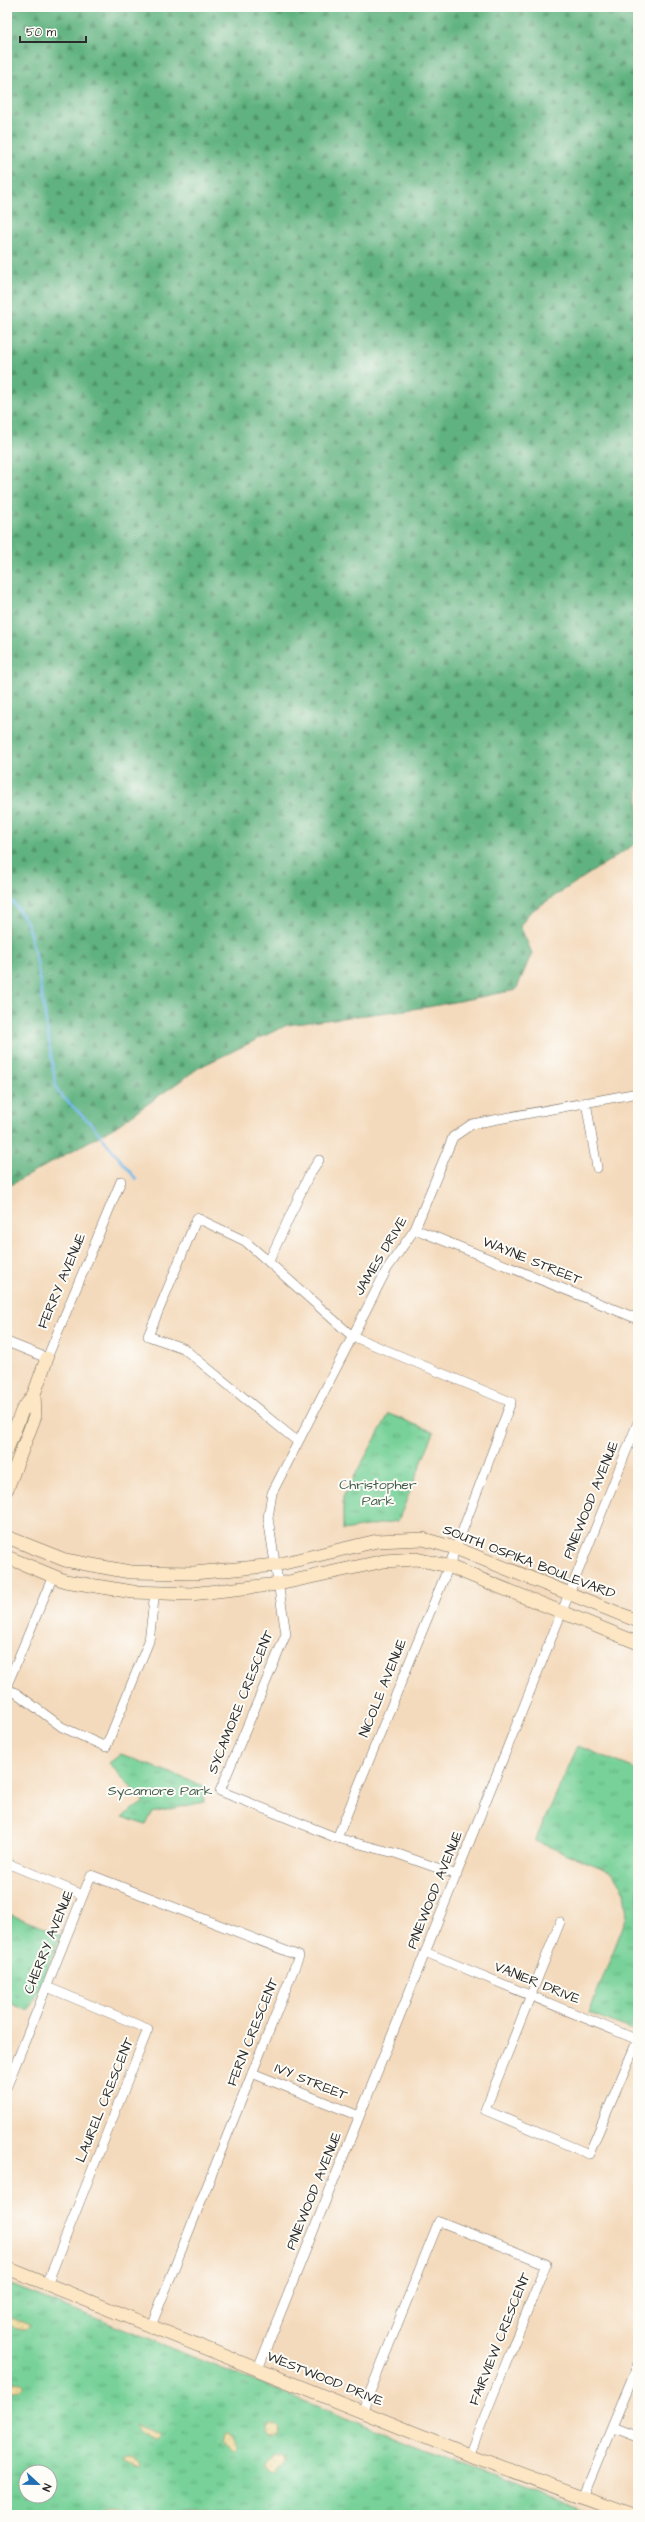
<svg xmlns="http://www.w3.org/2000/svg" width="645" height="2522" font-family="'Architects Daughter',sans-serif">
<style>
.grass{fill:url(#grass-tufts);stroke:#517e62;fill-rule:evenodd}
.forest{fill:url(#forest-firs);stroke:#466f56}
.sand{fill:url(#sand-dots);stroke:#8c8264}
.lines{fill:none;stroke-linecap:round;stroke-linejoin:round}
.stream{stroke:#72b8e9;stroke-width:2.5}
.street-casing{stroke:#71685e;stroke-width:10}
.secondary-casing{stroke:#71685e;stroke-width:14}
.street{stroke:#fff;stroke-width:9}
.secondary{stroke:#fce6c4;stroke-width:13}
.labels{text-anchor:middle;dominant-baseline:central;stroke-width:4;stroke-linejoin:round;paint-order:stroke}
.street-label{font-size:14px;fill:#2b2b2b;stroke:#fdfcf7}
.park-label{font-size:14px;fill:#425d4c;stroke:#fdfcf7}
</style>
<defs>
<pattern id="grass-tufts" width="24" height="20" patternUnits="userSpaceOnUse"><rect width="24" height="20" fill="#77d198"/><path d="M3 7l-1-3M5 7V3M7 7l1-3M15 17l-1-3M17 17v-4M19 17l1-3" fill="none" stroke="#62aa7c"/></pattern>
<pattern id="forest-firs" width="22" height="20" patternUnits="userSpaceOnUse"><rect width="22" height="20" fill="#61b380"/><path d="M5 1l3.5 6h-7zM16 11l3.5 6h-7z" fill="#509269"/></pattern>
<pattern id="sand-dots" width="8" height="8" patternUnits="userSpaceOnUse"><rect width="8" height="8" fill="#eeda9e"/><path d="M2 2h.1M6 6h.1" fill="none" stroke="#cb8" stroke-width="1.8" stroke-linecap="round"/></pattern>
</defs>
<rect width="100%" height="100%" fill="#fdfcf7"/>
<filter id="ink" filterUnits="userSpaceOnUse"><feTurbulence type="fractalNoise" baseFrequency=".025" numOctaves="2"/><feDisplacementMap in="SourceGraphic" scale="8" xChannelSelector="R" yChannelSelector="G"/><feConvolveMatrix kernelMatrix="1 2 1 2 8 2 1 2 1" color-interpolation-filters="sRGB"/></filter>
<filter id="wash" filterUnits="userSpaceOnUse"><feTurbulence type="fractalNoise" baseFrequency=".012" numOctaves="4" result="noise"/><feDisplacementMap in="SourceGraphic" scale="16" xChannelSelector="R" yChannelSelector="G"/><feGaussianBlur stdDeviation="0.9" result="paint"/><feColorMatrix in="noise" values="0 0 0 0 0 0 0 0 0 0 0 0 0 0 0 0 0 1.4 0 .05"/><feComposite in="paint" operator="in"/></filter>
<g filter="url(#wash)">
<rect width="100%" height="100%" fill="#f4dabc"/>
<!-- grass -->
<path class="grass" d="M389,1414l45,18 -36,89 -55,9v-33z
M578,1746l60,24v262l-49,-19 38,-97 -3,-25 -12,-19 -77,-31z
M121,1754l83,32v16l-52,11 -6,12 -24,-8 22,-15 -35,-39z
M7,1913l54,22 -32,76 -22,-9z
M7,2283l563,224 23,8h-586zM26,2472h24v24h-24z"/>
<!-- forest -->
<path class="forest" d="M7,7h631v835l-108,70 -10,14 12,27 -16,37 -88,17 -141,18 -87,42 -85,60 -108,60z"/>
<!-- sand -->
<path class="sand" d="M7,2316l18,6 6,5c-9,5 -15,-1 -24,-2z
M10,2381l11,1 3,3 -3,4 -14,2v-8z
M267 2430a6 6 0 1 1 12 0a6 6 0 1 1-12 0Z
M135,2426l23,8 2,3 -5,3 -15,-7z
M230,2432l8,13 -3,6 -12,-10 4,-8z
M275,2452l7,1 2,6 -13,10 -6,-5v-4z
M129,2456l11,5 2,4 -1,2 -18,-7v-3z
M112,2507l14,3 4,5h-28l1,-5z"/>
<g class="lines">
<!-- stream -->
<path class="stream" d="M7,894l20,28 10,41 19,124 4,7 32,31 44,54"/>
</g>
</g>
<g filter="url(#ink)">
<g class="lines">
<defs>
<path id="street" d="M586,1102l11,66
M415,1229l223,90
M269,1261l40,-86 10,-15
M7,1342l40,16 74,-177
M298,1442l-115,-94 -35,-12 49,-118 48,23 107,95 159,66 -60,159 -114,277
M7,1685l46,-109
M7,1689l9,4 46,34 44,20 43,-106 6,-49
M7,1863l76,32
M457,1875l-59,-21 -61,-16 -117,-47 66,-157 -18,-116 4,-25 115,-224 28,-40 38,-92 19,-13 166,-31
M560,1922l-75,188 104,44 49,-115
M425,1952l213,88
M47,1987l101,42 -101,255
M252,2073l107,43
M7,2086l84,-211 208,81 -148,370
M258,2369l380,-947
M362,2412l77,-191 107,43 -77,191
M612,2427l26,10
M583,2497l55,-133"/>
<path id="secondary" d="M7,1449l15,-38 12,-17 13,-36
M7,1489l28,-73 -1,-22
M7,1537l58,23 65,12 64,1 82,-8 101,-24 46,-2 32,9 183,73
M7,1557l58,24 68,11 58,2 88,-10 105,-23 32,-2 32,7 190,77
M7,2268l462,187 164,60"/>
</defs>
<!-- street casing -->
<use href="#street" class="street-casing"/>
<!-- secondary casing -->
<use href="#secondary" class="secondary-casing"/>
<!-- street -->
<use href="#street" class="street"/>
<!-- secondary -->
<use href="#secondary" class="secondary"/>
</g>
</g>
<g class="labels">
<!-- street labels -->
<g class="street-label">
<text transform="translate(381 1256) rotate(-59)">JAMES DRIVE</text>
<text transform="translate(532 1261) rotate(22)">WAYNE STREET</text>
<text transform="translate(62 1281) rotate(-67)">FERRY AVENUE</text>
<text transform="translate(591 1500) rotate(-68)">PINEWOOD AVENUE</text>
<text transform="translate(529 1562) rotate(21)">SOUTH OSPIKA BOULEVARD</text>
<text transform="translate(383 1688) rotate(-68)">NICOLE AVENUE</text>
<text transform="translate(241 1702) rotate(-68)">SYCAMORE CRESCENT</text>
<text transform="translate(435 1890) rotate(-68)">PINEWOOD AVENUE</text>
<text transform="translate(49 1942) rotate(-68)">CHERRY AVENUE</text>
<text transform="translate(537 1983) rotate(22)">VANIER DRIVE</text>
<text transform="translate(253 2032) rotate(-68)">FERN CRESCENT</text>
<text transform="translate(311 2082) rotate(22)">IVY STREET</text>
<text transform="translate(105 2100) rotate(-68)">LAUREL CRESCENT</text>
<text transform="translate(314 2191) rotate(-68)">PINEWOOD AVENUE</text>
<text transform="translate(500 2339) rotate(-68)">FAIRVIEW CRESCENT</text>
<text transform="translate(325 2379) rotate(22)">WESTWOOD DRIVE</text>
</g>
<!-- park labels -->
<g class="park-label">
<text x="378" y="1485">Christopher<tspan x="378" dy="16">Park</tspan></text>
<text x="160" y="1791">Sycamore Park</text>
</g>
</g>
<!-- margin -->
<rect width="645" height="2522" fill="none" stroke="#fdfcf7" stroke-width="24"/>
<!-- north arrow -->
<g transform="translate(38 2484) rotate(112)"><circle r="19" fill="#fdfcf7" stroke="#a9a8a5"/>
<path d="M0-3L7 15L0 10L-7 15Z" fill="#1f6fb2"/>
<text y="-6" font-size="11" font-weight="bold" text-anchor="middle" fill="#2b2b2b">N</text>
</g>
<!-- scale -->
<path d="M20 36v6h66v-6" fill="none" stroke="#2b2b2b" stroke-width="2"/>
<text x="26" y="36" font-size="12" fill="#2b2b2b" stroke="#fdfcf7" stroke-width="3" paint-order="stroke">50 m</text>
</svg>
